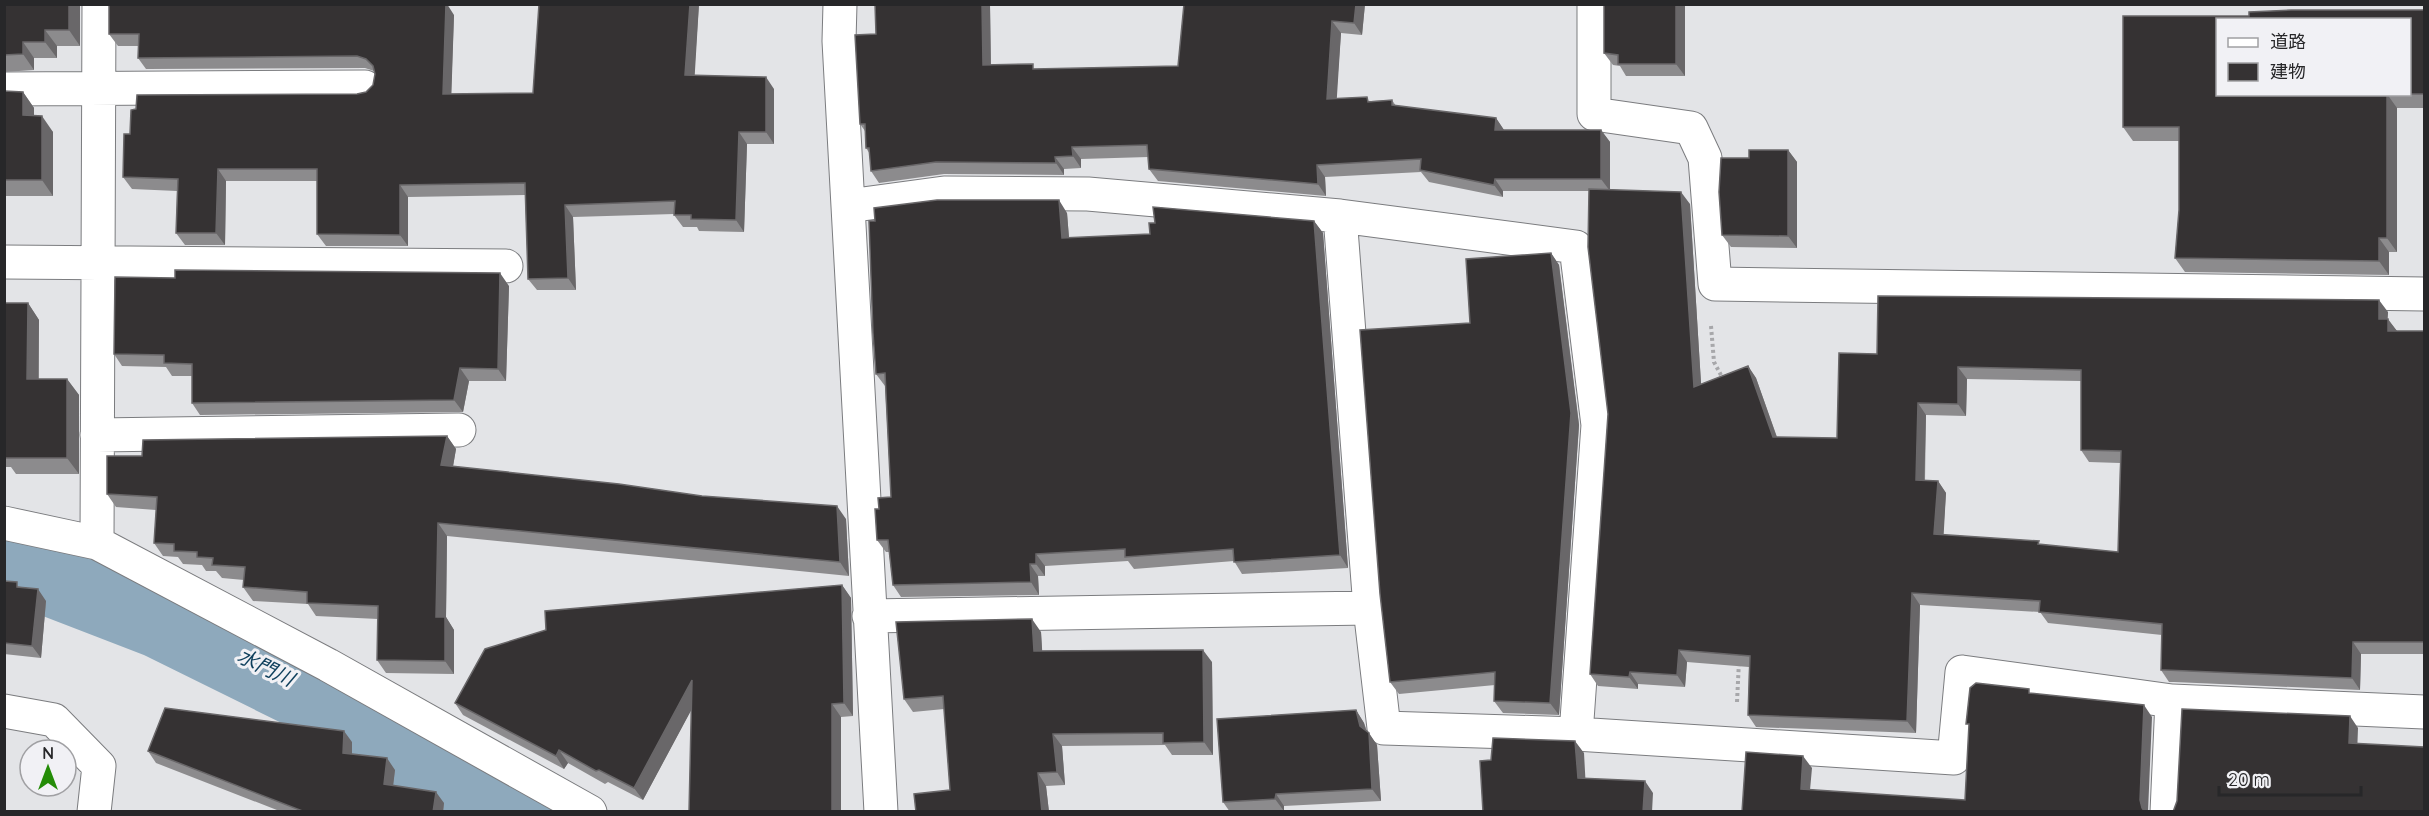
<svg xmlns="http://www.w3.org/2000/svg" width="2429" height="816" font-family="Quicksand,'Noto Sans JP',sans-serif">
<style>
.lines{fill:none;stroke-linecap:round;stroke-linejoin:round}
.river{stroke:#8ea9bc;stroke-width:86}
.street-casing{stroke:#7b7c7f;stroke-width:35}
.path{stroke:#a7a7aa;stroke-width:4;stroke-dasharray:3 3;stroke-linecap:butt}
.street{stroke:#fff;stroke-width:33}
.wall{fill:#8c8b8d;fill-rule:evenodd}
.shaded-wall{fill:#696769}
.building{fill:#353233;stroke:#696769;stroke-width:1.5;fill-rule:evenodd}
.labels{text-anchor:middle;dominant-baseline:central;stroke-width:6;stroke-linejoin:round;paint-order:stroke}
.water-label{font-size:20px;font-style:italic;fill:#0e3f5c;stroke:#f1f1f5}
</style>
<rect width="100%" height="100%" fill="#e3e4e7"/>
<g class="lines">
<!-- river -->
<path class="river" d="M4,555l158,61 160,79 189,117"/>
<defs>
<path id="street" d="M840,4l-1,37 42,771
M1594,4v110l97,14 14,30 10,126 709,10
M4,89l361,-2
M848,206l96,-13 144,1 252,22 236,31 22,178 -22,309 378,24 8,-86 210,29 -5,111
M1340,216l30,392 14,120 192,6
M4,262l502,4
M97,435l362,-5
M4,523l93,20 231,122 262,147
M97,543l2,-539
M869,616l501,-8
M2172,701l252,11
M4,711l50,9 45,46 -5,46"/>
</defs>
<!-- street casing -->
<use href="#street" class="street-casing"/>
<!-- path -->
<path class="path" d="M1711,326l3,36 9,17
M1737,702l2,-41"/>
<!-- street -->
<use href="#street" class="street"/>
</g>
<!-- wall -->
<path class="wall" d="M4,4h76v42h-23v12h-23v12l-30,2z
M539,4h160l-5,72 80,13v55h-27l-3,88 -45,-1 -2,-4h-14l-9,-12v-1l-101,3 3,73h-39l-9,-11 -3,-84 -117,2v49h-82l-9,-12v-53h-91l-1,64h-40l-9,-12 1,-42 -45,-2 -9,-12 7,-43 227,-40 9,-2 7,-7 2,-11 -1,-3 -9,-3 -219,1 -8,-11v-12h-20l-9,-12 345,-19 -3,79 82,-1z
M1184,4h181l-3,31 -21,-2 -5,66 35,2 21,-1 4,6 100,12 8,12h97l9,12v48l80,14 11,180 47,-18 8,12 21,59 60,1 40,-84 511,-42 -1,7 10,12h27v323h-63l-1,36 -186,-8h-5l-8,-12 1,-35 -114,-12 -8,-11 -120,-7 -4,128 -160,-6 -8,-12 1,-48 -62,-5 -2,25 -47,-3v5l-40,-3 -8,-12 18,-260 -19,-223h-86v6l-74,-15 -8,-10 -96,5 1,19 -168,-15 -9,-12 -1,-12 -67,2v9l-17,1v6l-120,-1 -65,9 -8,-12 -1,-17 -4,-6 -1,-17 -5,-7 16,-90 114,-29 1,60 46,4 141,-3zM1967,379l114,2v69l8,12 31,1 -2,89 -175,-17 3,-42 -8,-12h-13l1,-66 40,1z
M1685,5v71h-59l-6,-10 -7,-1 -9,-12z
M2424,10v98h-27v144h-8v23l-204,-3 -10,-14 4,-48v-69h-46l-10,-14 126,-111zM2409,20v74h-192z
M4,91l19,1 11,16v8l19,16v64h-49z
M1788,150l9,12v86l-66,-1 -9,-12 27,-77z
M1067,213l2,25 81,-4 164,-13 9,12 25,335 -106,6 -8,-13 -100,8 -6,-8 -83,5v10h-7l1,19 -138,2 -8,-12 -4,-33h-3l-9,-12 2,-31 12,-12 -6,-111 -9,-12 -1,-153z
M1551,253l8,12 20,160 -20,290 -56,-2 -9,-12 1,-16 -96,9 -9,-12 80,-359z
M509,286l-3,95h-37l-6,31 -263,3 -8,-12v-27h-20l-6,-9 -44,-1 -8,-12z
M4,303h24l11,17v59h28l12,16v79h-63l-5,-7h-7z
M447,436l9,13 -3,17 393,53 3,57 -402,-40 -1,81 8,13v44l-68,-1 -9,-13 1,-41 -62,-3 -8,-12 -55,-3 -10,-14 1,-7 -22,-2 -6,-7h-10l-4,-6 -19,-1 -5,-7 -15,-1 -9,-13 2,-33 -40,-3 -9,-13 35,-38z
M4,581l17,6 25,14 -5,57 -37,-4z
M842,585l9,13 2,118 -12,1v95l-150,-102 -48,90 -35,-18 -3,2 -37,-21 -4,6 -101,-54 -8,-12z
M1041,632l1,19 170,11 1,93h-41l-7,-10 -103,1 3,39 -19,1 3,26h-133l34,-22 -6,-81 -31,3 -9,-13z
M1356,710l8,13 3,8 10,14 4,56 -97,5v5l-54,1 -7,-10z
M352,742v12l43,16 -2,15 51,18 -1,9h-161l-126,-49 -8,-12z"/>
<!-- shaded-wall -->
<path class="shaded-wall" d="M69,4h11v42l-11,-16z
M446,4h1l7,11 -3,91 -8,-12z
M690,4h9l-5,83 -9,-12z
M982,4l8,1 1,72 -8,-12z
M1356,4h9l-3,31 -8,-12z
M1676,4h8l1,1v71l-9,-12z
M1332,21l9,12 -5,78 -9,-12z
M45,30l12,16v12l-12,-16z
M23,42l11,16v12l-11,-16z
M766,77l8,12v55l-8,-12z
M23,92l11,16v24l-11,-17z
M2387,94l10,14v144l-10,-14z
M42,116l11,16v64l-11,-16z
M1496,118l8,12h-9z
M1601,130l9,12v49l-9,-12z
M739,132l8,12 -3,88 -8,-12z
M1072,147l9,12v9l-8,-12z
M1788,150l9,12v86l-9,-12z
M1055,157l9,12v6l-8,-12z
M1317,165l8,12 1,19 -8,-12z
M218,169l8,12 -1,64 -9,-12z
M1495,179l8,12v6l-9,-12z
M400,185l8,12v49l-8,-11z
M1681,192l9,12 12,195 -8,-12z
M1059,200l8,13 3,37 -8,-12z
M565,205l8,12 3,73 -8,-12z
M1314,221l9,12 25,335 -8,-13z
M2379,238l10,14v23l-10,-14z
M1551,253l8,12 20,160 -20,290 -9,-12z
M500,273l9,13 -3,95 -8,-12z
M2379,300l9,12 -1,19 -8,-12z
M28,303l11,17 -1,76 -11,-17z
M2388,319l9,12v12l-9,-12z
M1748,366l8,12 25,71 -8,-12z
M1958,367l9,12 -1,37 -8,-12z
M460,368l9,13 -6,31 -9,-12z
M67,379l12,16v79l-12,-16z
M1918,403l8,12 -2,77 -8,-12z
M447,436l9,13 -5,29 -10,-13z
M1938,481l8,12 -3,53 -9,-12z
M837,506l9,13 3,57 -9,-14z
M438,523l9,13 -1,81 8,13v44l-9,-13 -9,-44z
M1036,554l9,12v10l-9,-12z
M1030,564l8,12 1,19 -8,-13z
M842,585l9,13 2,118 -9,-13z
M38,589l8,12 -5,57 -9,-12z
M1912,593l8,12 -4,128 -9,-12z
M1032,619l9,13 2,32 -9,-13z
M2353,642l8,12 -1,36 -8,-12z
M1203,650l9,12 1,93 -9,-13z
M1679,650l8,12 -2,25 -8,-12z
M1630,672l8,12v5l-9,-12z
M692,680l9,12 -58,108 -9,-12z
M832,704l9,13v95h-9z
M2144,705l8,12 -4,95h-4l-2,-4 -2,-8z
M1356,710l8,13 4,15 -8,-12z
M2350,716l8,12 -1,27 -8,-12z
M344,731l8,11v23l-9,-12z
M1369,733l8,12 4,56 -9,-12z
M1053,734l9,12 3,39 -8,-13z
M1575,741l9,12 2,37 -8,-12z
M559,750l9,13 -4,6 -8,-13z
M1803,756l9,12 -3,33 -8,-12z
M387,758l8,12 -3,25 -8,-11z
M1038,773l8,13 3,26h-7z
M1645,781l8,12 -1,19h-9z
M436,792l8,11 -1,9h-10z
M1276,794l8,12v5l-9,-12z"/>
<!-- building -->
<path class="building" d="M4,4h65v26h-24v12h-22v12l-19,1z
M109,4h337l-3,90 90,-1 6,-89h151l-5,71 81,2v55h-27l-3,88 -45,-1v-4h-17l1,-14 -110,4 3,73 -40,1 -3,-96 -125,2v50l-83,-1v-65h-99l-2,64h-40l2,-54 -55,-2 1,-43h6l1,-24 5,-1 1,-14 220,-1 9,-2 7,-7 2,-11 -2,-8 -7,-7 -9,-3 -219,2 1,-24h-30z
M875,4h107l1,61 50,-1v5l145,-3 6,-62h172l-2,19 -22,-2 -5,78 40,-2 1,5 24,-2v5l104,13 -1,12h106v49h-106l-1,6 -74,-15 1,-11 -104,6 1,19 -169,-15 -2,-24 -75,2 1,9 -18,1 1,6 -120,-1 -65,9 -2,-23h-3l-1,-24h-5l-5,-89 21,-1z
M1604,4h72v60h-58v-9l-14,-2z
M2291,10h133v84h-15v-74h-192v74h170v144h-8v23l-204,-3 4,-48v-83h-56v-111h126v-4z
M4,91l19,1v23l19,1v64h-38z
M1749,150h39v86l-66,-1 -3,-43 2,-34h28z
M1589,189l92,3 13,195 54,-21 25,71 64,1 2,-85 38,1 1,-58 501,4v19h9v12h36v311h-71l-1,36 -187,-8h-4l1,-46 -123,-12 1,-11 -128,-8 -5,128 -159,-6 2,-59 -71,-6 -2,25 -47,-3 -1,5 -39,-3 18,-260 -20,-167zM1958,367l123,3v80l40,1 -3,101 -80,-8 1,-3 -105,-7 4,-53 -22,-1 2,-77 40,1z
M937,200h122l3,38 88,-4 -1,-11h6l-2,-16 161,14 26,334 -106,7 -1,-13 -108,8v-8l-89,5v10h-6l1,18 -138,3 -5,-45h-11l-2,-31h4l-1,-11 13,-1 -6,-124 -9,1 -3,-41 -4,-112h6l-1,-13z
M1551,253l20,160 -21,290 -56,-2 1,-29 -105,10 -10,-88 -20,-264 110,-7 -4,-64z
M175,270l325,3 -2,96 -38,-1 -6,32 -262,3v-39l-28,-1v-8l-50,-1 1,-77 60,1z
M4,303h24l-1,76h40v79h-62z
M447,436l-6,29 178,19 83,12 135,10 3,56 -402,-39 -2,94h9v44l-68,-1 1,-54 -71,-3v-11l-64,-5 2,-20 -33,-2 1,-7 -16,-1v-5l-23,-1v-7l-20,-1 3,-46 -50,-3v-38h35l1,-16z
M4,581l13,1v5l21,2 -6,57 -28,-3z
M842,585l2,118 -12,1v108h-143l3,-132 -58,108 -35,-18 -3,1 -37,-21 -3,6 -101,-53 30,-54 61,-19 -1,-19z
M1032,619l2,32 169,-1 1,92 -41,1v-10l-110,1 4,38 -19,1 4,39h-126l-2,-18 36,-4 -7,-94 -39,3 -8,-77z
M1976,683l53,6v4l115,12 -4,95 2,8 3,4h-403l4,-60 57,4 -2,33 164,11 4,-76h-3l4,-36z
M165,708l179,23 -1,22 44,5 -3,26 52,8 -3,20h-128l-157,-61z
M2182,709l168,7 -1,27 75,4v65h-251l4,-11z
M1356,710l4,16 9,7 3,56 -96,5 -1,5 -52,3 -6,-83z
M1493,738l82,3 3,37 67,3 -2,31h-160l-3,-51 11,-1z"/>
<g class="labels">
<!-- water labels -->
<g class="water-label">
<text transform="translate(266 667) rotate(26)">水門川</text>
</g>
</g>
<!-- border -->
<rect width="2429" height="816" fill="none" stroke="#272729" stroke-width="12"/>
<!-- legend -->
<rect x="2216" y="18" width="195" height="78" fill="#f1f1f5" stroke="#a0a0a3" stroke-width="1.5"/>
<rect x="2228" y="38" width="30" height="9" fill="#ffffff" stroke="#a0a0a3" stroke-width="1.5"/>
<text x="2270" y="48" font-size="18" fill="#272729">道路</text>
<rect x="2228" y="63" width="30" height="18" fill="#353233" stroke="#a0a0a3" stroke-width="1.5"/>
<text x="2270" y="78" font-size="18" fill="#272729">建物</text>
<!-- north arrow -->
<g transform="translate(48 768)"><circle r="28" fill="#f1f1f5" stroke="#a0a0a3" stroke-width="1.5"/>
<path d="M0-4.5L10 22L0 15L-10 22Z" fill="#248c07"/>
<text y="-9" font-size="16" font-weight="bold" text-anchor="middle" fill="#272729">N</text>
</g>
<!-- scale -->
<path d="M2219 786v9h142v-9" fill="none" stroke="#272729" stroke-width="3"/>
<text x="2228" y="786" font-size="18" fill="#272729" stroke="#f1f1f5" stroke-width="4.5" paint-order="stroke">20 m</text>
</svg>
